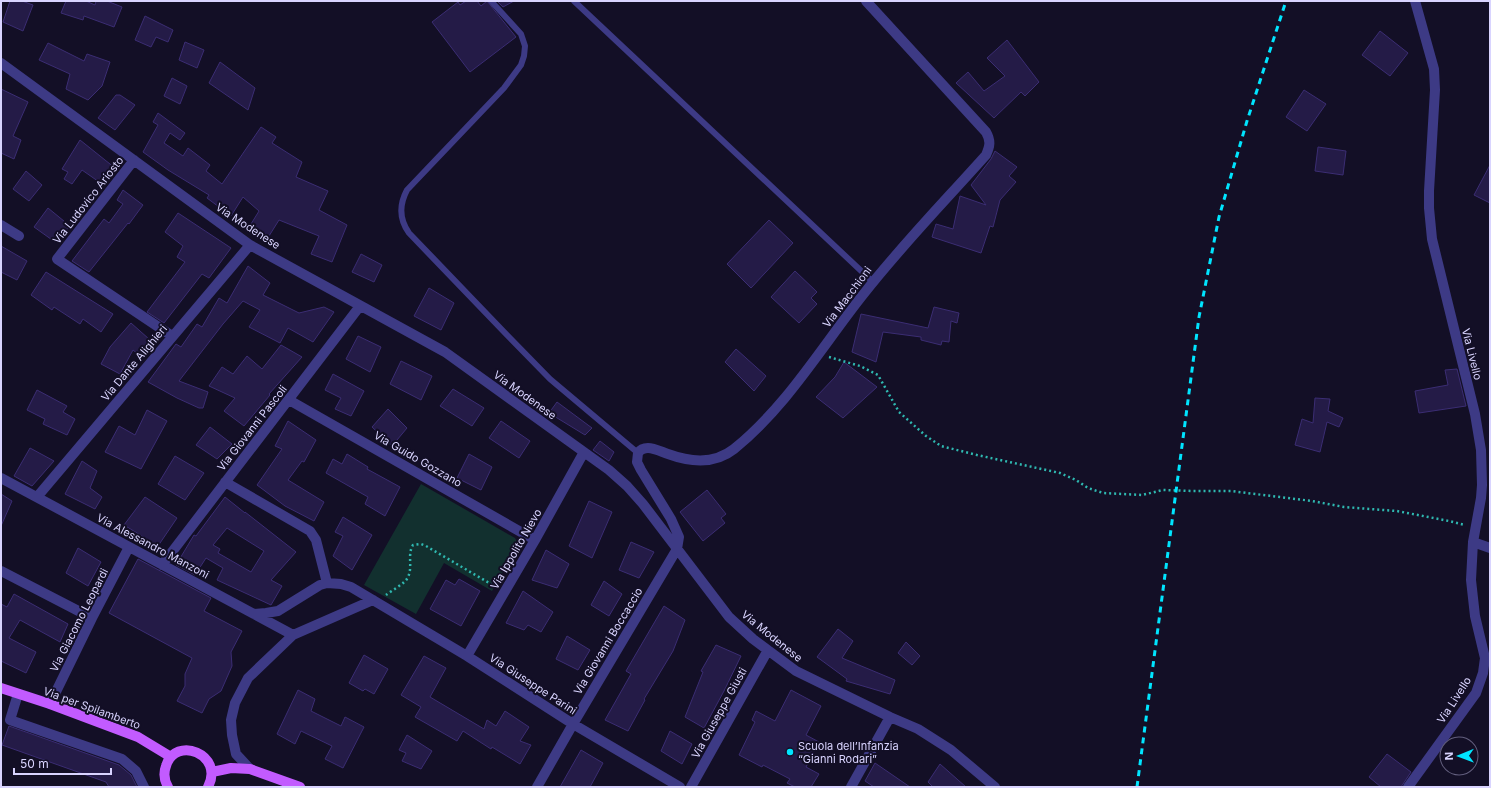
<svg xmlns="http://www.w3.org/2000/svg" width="1491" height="788" font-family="Inter,sans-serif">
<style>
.green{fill:#12302f}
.building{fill:#241b47;stroke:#3b2d73;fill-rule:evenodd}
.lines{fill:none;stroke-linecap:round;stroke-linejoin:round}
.path{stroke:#2fb8b0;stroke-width:2.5;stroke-dasharray:2 3;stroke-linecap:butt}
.service{stroke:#3d3a85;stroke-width:6}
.minor{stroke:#3d3a85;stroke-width:10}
.primary{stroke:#c25bff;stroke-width:10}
.rail{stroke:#00e5ff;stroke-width:3;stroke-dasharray:6 5;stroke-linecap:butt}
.poi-dot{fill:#00e5ff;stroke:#130f26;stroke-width:1.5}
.labels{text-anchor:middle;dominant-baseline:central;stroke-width:4;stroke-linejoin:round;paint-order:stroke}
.street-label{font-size:11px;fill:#d9d4ff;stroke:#130f26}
.poi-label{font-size:11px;fill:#d9d4ff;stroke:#130f26;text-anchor:start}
</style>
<rect width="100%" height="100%" fill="#130f26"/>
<!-- green -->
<path class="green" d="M421,484l94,54 2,4v5l-25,44 -48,-28 -28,51 -52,-29z"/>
<!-- building -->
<path class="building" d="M10,1h12l11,4 -10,26 -20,-9z
M66,1h20l9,4 1,-4h11l15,6 -8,20 -30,-11 -1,4 -22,-7z
M466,1h11l4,5 6,-5 29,36 -46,35 -38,-50 26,-20 2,3z
M497,1h17l-11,6z
M145,16l28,14 -5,12 -12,-5 -5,10 -16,-7z
M1380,31l28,22 -18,23 -28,-21z
M1007,40l32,42 -14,14 -4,-4 -27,26 -38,-35 12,-11 16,19 21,-15 -18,-18z
M185,42l19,8 -7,18 -18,-8z
M48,43l36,18 3,-7 23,8 -8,24 -14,14 -22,-11 4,-15 -31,-14z
M220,62l35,26 -7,22 -39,-27z
M172,78l15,8 -7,18 -16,-8z
M1,89l27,13 -15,34 8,4 -7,19 -13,-6z
M1304,90l22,14 -19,27 -21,-14z
M116,95h4l15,10 -20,25 -17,-12z
M158,113l27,20 -5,7 -10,-7 -6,10 19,13 5,-8 22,17 -4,6 16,13 39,-57 15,10 -4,6 30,19 -6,15 32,14 -9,19 28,15 -15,37 -21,-8 8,-18 -40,-16 -10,16 -18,-12 8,-13 -16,-14 -12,19 -24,-18 2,-3 -41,-25 -25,-18 15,-27 -5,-3z
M80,140l35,28 -13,16 -20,-14 -10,14 -8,-5 4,-7 -6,-3z
M1318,147l28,4 -3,24 -28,-4z
M995,151l22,16 -8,9 7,6 -16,18 -7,27 -3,-1 -9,27 -49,-16 4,-13 17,5 7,-33 26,9 -15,-20 20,-26z
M1490,165v38l-16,-8z
M26,171l16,14 -13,16 -16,-12z
M123,190l20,15 -14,19 -1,-1 -39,49 -17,-11 32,-42 5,4 14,-19 -6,-4z
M48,208l22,18 -15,16 -21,-15z
M178,213l53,35 -22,30 -7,-4 -38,49 -17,-11 38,-50 -8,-5 6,-11 -18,-14z
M769,220l24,23 -42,45 -24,-24z
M1,246l26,15 -10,19 -16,-8z
M361,254l21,11 -8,17 -22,-10z
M248,266l22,17 -7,12 36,18 25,-6 10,5 -21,30 -25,-14 -8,15 -31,-16 11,-17 -17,-9 -20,23 -44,57 29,11 -5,16h-4l-22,-10 -29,-16 28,-38 5,3 16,-23 5,3 17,-29 8,5z
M795,271l22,21 -6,6 6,6 -18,19 -28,-26z
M46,272l67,42 -12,18 -18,-13 -3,5 -26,-17 -2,3 -21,-15z
M429,288l25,15 -13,27 -27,-14z
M934,307l25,6 -2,10 -6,-2 -2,21 -7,-1 -1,4 -20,-5v-3l-38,-5 -7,30 -24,-10 9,-38 67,14z
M131,323l18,16 -11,15 -5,-4 -13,24 -19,-10 9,-17z
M358,336l23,11 -11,25 -24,-13z
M281,345l21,12 -33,37 1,1 -26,31 -20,-15 11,-13 -26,-12 13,-19 11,7 14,-18 15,13z
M736,349l30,27 -12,15 -29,-29z
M401,361l31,15 -11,24 -31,-16z
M844,362l33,25 -34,31 -27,-21 19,-20z
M1457,369l9,37 -47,7 -4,-22 33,-6 -3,-15z
M333,374l31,17 -13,25 -16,-7 6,-11 -16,-8z
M453,389l31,19 -12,18 -32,-20z
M37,390l30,16 -4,6 12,7 -8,16 -24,-11 2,-5 -18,-9z
M1315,398l15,1 -2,12 15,7 -4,9 -12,-5 -7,30 -25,-7 7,-26 11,4z
M557,402l35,26 -7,7 -36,-22z
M388,409l19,19 -15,18 -20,-19z
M147,410l20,11 -26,48 -36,-17 14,-26 16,9z
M288,421l28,19 -12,22 -2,-1 -14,19 36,22 -10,19 -29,-15 -28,-21 25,-36 -7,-3z
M501,421l29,20 -11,17 -30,-20z
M210,427l22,17 -15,15 -21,-14z
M600,441l14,11 -5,9 -16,-11z
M30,448l24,13 -22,25 -18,-10z
M347,454l21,13 -1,2 33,18 -15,29 -20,-12 3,-7 -42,-24 7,-14 9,5z
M469,454l23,13 -11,23 -24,-12z
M175,456l29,17 -19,27 -27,-16z
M82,461l15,10 -7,17 12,9 -7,12 -30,-15z
M707,490l19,24 -5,4 4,5 -22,18 -23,-29z
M1,494l11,7 -11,25z
M145,497l32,21 -19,28 -34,-21z
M225,497l20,16v-1l51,40 -25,28 11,6 -11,19 -54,-25 6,-12 -17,-10 -11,17 -19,-10 18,-30 2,1zM227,528l37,23 -13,21 -33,-19 2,-4 -7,-4z
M589,501l23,11 -20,46 -23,-12z
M343,517l29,18 -20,35 -19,-14 10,-20 -8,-4z
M631,542l23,10 -15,26 -20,-8z
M78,548l23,14 -13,24 -22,-13z
M546,550l23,14 -12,24 -25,-8z
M138,559l73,39 -7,13 38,20 -11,21 1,14 -11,25 -12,8 -7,14 -25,-12 8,-15v-12l7,-16 -83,-45z
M459,579l21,12 -19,35 -31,-17 16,-29 9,5z
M604,581l18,13 -13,22 -18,-11z
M523,591l30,21 -12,20 -13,-7 -4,5 -18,-7z
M14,594l54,30 -8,18 -40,-22 -11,18 27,14 -10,21 -25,-12v-57l6,3z
M664,606l21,14 -12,31 -29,48 1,1 -17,31 -23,-11 26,-46 -5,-3z
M838,629l15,12 -11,17 53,22 -5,14 -44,-13 1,-2 -30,-22z
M567,636l23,14 -12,20 -22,-11z
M906,642l14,14 -8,9 -14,-12z
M716,645l25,11 -17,35 -20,37 -19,-11 18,-45 -2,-1z
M364,655l24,14 -14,25 -9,-5 -2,2 -14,-8z
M424,656l22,12 -16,29 54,32 3,-9 9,6 9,-15 24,16 -9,14 11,4 -11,19 -28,-17 -1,2 -28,-18 -6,10 -42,-24 6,-10 -20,-12z
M298,690l17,9 -4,12 30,15 4,-9 19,10 -21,41 -18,-9 7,-13 -31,-15 -6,13 -18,-10z
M791,690l30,16 -15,29 13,7 -13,25 13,7 -8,13h-16l-8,-4 3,-4 -27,-14 -1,2 -23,-12 16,-33 -3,-2 4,-9 19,10z
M9,726l110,39 12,10 6,12h-28l-3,-5 -104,-37z
M670,731l22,13 -10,20 -21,-13z
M407,735l25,16 -11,18 -19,-8 4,-8 -7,-3z
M581,750l22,13 -13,24h-30z
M1387,754l24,18 -10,15h-20l-12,-10z
M875,763l35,24h-36l-9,-6z
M940,764l26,23h-33l-5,-5z"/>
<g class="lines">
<!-- path -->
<path class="path" d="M829,357l31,9 18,9 21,37 27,24 15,10 36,9 83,18 16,7 12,8 15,5 39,2 21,-5 30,1h38l81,10 32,6 53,4 52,10 16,4
M386,595c6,-5 19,-11 22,-18 5,-10 -1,-23 5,-32l8,-1 5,2 70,41"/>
<!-- service -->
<path class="service" d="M491,1l30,33 4,12 -1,10 -3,9 -17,23 -97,102c-8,15 -8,29 2,43l98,102 43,44 88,74
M574,1l299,281"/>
<!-- minor -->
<path class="minor" d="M1,63l249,182 195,107 164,118 18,16 16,18 86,113 24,22 43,32 94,46 28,12 33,21 44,37
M134,160l-77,99 115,77
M1,225l18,11
M289,400l246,140
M1,478l292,157
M225,482l85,49 6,9 11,43
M37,497l213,-252
M1473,542l17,6
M162,565l198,-259
M1,571l91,47
M254,614l12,-1 12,-2 42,-26 7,-2 14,1 10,3 116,69 106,68 107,63
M467,656l68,-116 49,-88
M18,694l-8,26 112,39 14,12 8,16
M50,704l42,-86 37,-71
M250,769l-14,-15 -4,-19 -1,-15 4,-17 13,-25 45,-43 80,-35
M537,787l36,-63 104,-175 2,-12 -8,-18 -30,-49 -4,-8 1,-9c2,-3 5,-5 10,-5 6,0 14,4 20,6 22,8 46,11 66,-5 52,-42 87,-101 128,-153 38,-49 82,-94 124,-141 4,-9 5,-14 0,-23l-120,-131
M691,787l77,-137
M851,787l39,-70
M1408,787l68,-94 7,-20 2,-15 -10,-42 -4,-36 2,-38 8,-44 1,-13 -1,-35 -6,-36 -43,-175 -3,-31v-17l6,-101 -1,-21 -19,-68"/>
<!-- primary -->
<path class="primary" d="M1,688l49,16 88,33 33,20
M212,772l19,-4 19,1 50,18
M168,787c-4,-7 -5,-13 -2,-21 9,-31 59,-12 42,21"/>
<!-- rail -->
<path class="rail" d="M1137,787l62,-470 20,-100 28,-96 39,-120"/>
</g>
<!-- markers -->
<circle class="poi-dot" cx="790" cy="752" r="4"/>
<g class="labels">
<!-- street labels -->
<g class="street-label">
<text transform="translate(88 200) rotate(-52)">Via Ludovico Ariosto</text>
<text transform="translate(248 226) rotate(33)">Via Modenese</text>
<text transform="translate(847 297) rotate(-53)">Via Macchioni</text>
<text transform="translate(1472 354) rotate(76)">Via Livello</text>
<text transform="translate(134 363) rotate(-50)">Via Dante Alighieri</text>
<text transform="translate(525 395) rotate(36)">Via Modenese</text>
<text transform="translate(252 428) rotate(-52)">Via Giovanni Pascoli</text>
<text transform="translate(418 459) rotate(30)">Via Guido Gozzano</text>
<text transform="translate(153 546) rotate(28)">Via Alessandro Manzoni</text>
<text transform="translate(516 549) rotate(-60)">Via Ippolito Nievo</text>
<text transform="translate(79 620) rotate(-63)">Via Giacomo Leopardi</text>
<text transform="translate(772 636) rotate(39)">Via Modenese</text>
<text transform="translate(608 641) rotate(-59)">Via Giovanni Boccaccio</text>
<text transform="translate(533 684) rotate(33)">Via Giuseppe Parini</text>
<text transform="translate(1454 700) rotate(-57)">Via Livello</text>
<text transform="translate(92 708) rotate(20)">Via per Spilamberto</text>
<text transform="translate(719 713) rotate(-61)">Via Giuseppe Giusti</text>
</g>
<!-- poi labels -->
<g class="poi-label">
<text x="798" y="746">Scuola dell’Infanzia<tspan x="798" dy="13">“Gianni Rodari”</tspan></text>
</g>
</g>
<!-- border -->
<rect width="1491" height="788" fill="none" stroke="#d9d4ff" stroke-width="4"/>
<!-- north arrow -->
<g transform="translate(1459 756) rotate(269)"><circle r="19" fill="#130f26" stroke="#625e7d"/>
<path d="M0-3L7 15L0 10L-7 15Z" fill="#00e5ff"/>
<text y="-6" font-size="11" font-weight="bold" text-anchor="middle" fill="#d9d4ff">N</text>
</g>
<!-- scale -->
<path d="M14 768v6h97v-6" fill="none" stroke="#d9d4ff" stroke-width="2"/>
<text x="20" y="768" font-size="12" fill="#d9d4ff" stroke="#130f26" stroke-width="3" paint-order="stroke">50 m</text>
</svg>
